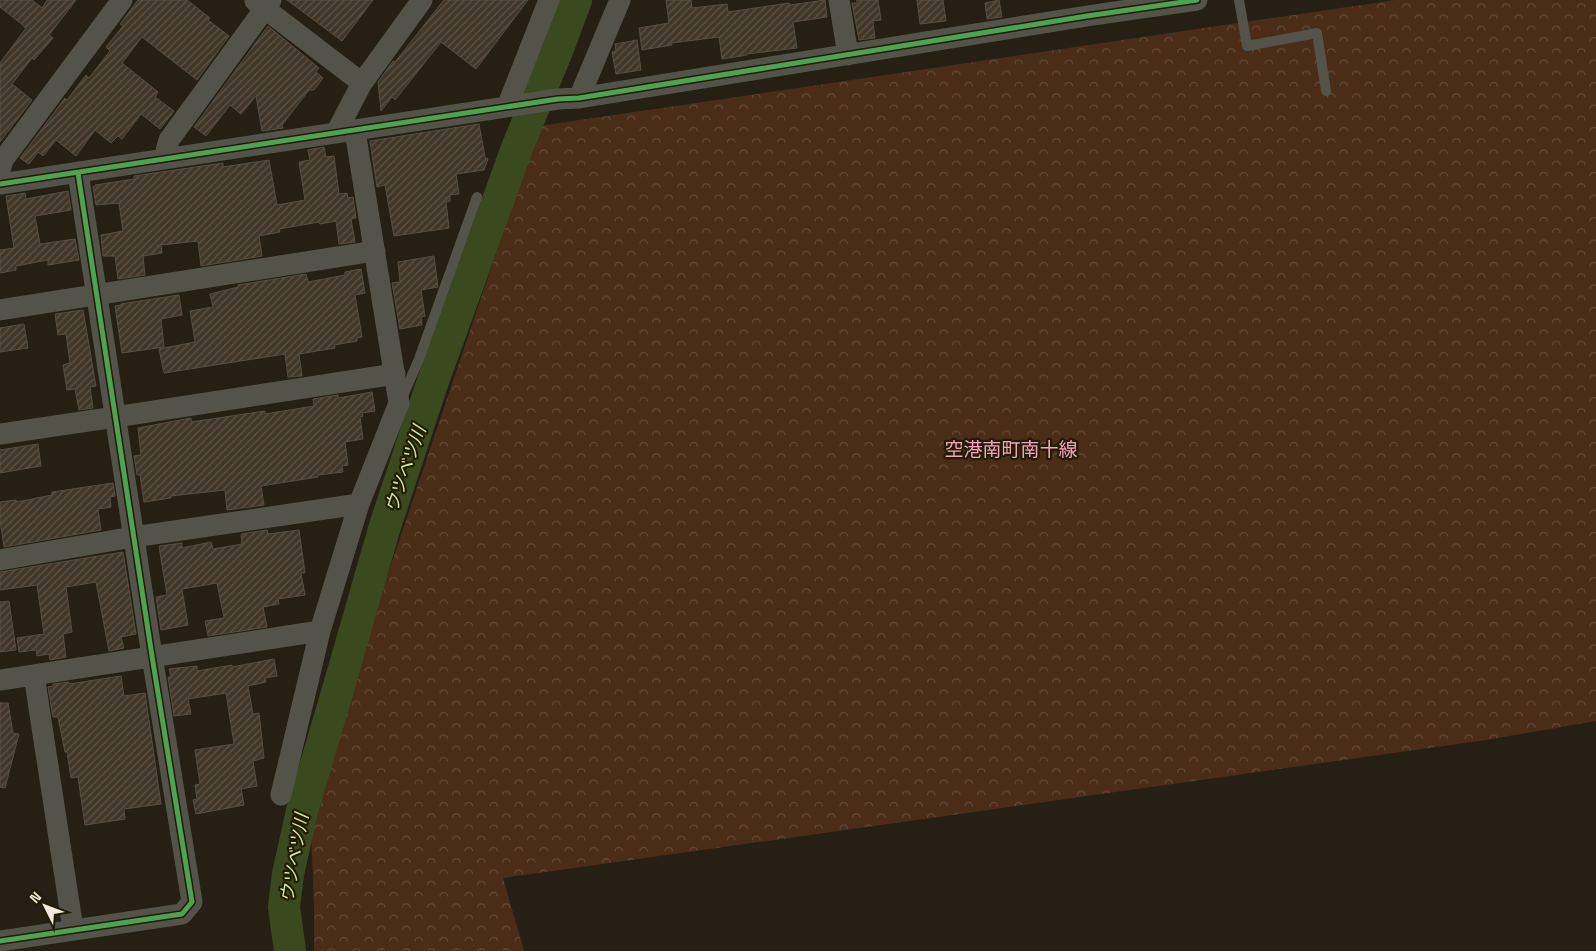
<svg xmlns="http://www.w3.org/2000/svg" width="1596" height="951" font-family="'Space Grotesk','Noto Sans JP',sans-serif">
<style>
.forest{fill:url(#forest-crowns)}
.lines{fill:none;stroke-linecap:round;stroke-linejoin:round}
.river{stroke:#3a4a1e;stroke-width:32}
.building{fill:url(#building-hatch);stroke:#544e44}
.service{stroke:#54534a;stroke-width:10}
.minor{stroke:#54534a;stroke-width:21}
.cycleway-casing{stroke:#231b04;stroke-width:8}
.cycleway{stroke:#4ca352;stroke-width:5}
.labels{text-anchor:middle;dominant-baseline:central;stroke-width:4.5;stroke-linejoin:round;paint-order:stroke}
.water-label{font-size:18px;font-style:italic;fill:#cdeda1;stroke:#231b04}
.quarter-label{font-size:19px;fill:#f4a4bd;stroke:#231b04}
</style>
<defs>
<pattern id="forest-crowns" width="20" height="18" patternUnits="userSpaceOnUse" patternTransform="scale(1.25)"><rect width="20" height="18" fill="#4a2c17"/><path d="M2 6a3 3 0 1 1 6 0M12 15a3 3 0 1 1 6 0" fill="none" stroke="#644b38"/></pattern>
<pattern id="building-hatch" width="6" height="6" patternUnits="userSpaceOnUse" patternTransform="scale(1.25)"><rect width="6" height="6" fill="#403729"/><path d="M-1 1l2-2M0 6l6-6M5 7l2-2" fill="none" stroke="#5c5448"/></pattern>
</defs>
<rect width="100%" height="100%" fill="#262014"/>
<!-- forest -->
<path class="forest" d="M1395,0h201v721l-110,19 -983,138 21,73h-210v-46l-4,-100 229,-679z"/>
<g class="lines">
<!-- river -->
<path class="river" d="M290,951l-6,-44 4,-33 14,-63 33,-111 50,-174 48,-145 84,-233 40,-97 19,-51"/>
</g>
<!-- building -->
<path class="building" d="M0,0h32l10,8 5,-8h29l-27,35 4,3 -19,22 -2,-2 -20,26 20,16 -32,42v-79l26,-35 -2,-1v-1l-24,-19z
M138,0h49l23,18 -2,2 21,16 -32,44 -55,-43 -20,26 36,29 -3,5 19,14 -14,18 -19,-15 -19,25 -4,-3 -7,7 -16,-13 -19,26 -20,-16 -13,16 -5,-4 -9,12 -9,-6 45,-60 2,2 19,-25 3,3 21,-27 -4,-4 17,-21 -3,-2z
M287,0h86l-31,41z
M444,0h84l-52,69 -35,-27 -46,58 -3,-3 -11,14 -3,-29 15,-21 2,1z
M666,0h25l1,8 35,-4 1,8 61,-9 1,2 35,-5 2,17 -34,5 4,26 -50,6v1l-25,4 -3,-22 -48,6 1,2 -30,5 -3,-22 30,-5z
M857,0h21l3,20 -8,1 2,17 -16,2 -7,-37h5z
M917,0h26l3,21 -26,3z
M999,0l3,17 -15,2 -2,-16z
M268,26l51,42 -3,4 7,6 -9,12h-5l-27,35 1,3 -21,3 -6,-35 -15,18 -11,-9 -24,31 -12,-9z
M637,40l4,30 -25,4 -4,-22 4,-1 -1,-7z
M479,124l6,33 3,2 -4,11 -28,4 3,20 -9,1v6l-4,1 3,26 -55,8 -9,-51 -8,2 -7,-46z
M324,147l2,10 8,-1 5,38 8,-1 1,5 5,-1 3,21 -5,1 4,23 -16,2 -3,-23 -16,3 -1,-2 -40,7 1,3 -21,4 3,20 -61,10 -3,-25 -37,4 1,8 -19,3 2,19 -27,4 -3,-23h-12l-2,-21 22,-4 -4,-28 -23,2 -3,-18 2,-1v-1l39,-6v-3l89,-13v4l46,-7 8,45 28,-5 -6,-38 11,-2 -2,-10z
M68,191l3,19 -36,6 5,28 35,-5 4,21 -31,5v-5l-32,6v4l-16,3v-23l14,-2 -8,-52 19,-3 1,6z
M434,256l4,31 -17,3 4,26 -4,1 1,8 -22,4 -8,-46 8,-1 -2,-20z
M361,269l4,24 -10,2 7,42 -5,1v3l-23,4 1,3 -36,6 3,22 -14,1 -3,-23 -121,19 -5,-24 36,-7 -5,-31 23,-4 -3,-13 28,-7v-2l68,-11 2,8 37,-7v-3z
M179,295l3,20 -21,4 3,28 -42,6 -7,-47 6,-1v-1z
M83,310l13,76 -6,1 3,21 -14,2 -4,-21 -8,1 -4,-25 7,-2 -4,-29 -8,1 -3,-21z
M24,324l4,24 -28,4v-24z
M372,392l3,19 -13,2 1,3 -3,1 3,22 -18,3 3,23 -6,1 1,6 -25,3v2l-57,9 3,19 -37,5 -2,-20 -54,6v2l-27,4 -4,-27h-3l-3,-19 7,-1 -3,-27 53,-10v4l74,-11v3l49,-8 -1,-7 25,-4v3z
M38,444l3,22 -41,7v-23z
M113,483l2,13 -5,1 1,10 -13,2 3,21 -97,17 -4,-27v-18l16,-2 1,2 35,-7v-3z
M267,530l1,4 31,-4 6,43h-4l4,22 -27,4 1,5 -16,3 4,20 -59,9 -3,-15 19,-3 -7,-35 -35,6 6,36 -27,5 -5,-33 11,-2 -8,-49 23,-3v5l29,-6 2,7 29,-5 -1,-10z
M123,552l13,82 -15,3 3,11 -15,3 -13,-69 -30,5 6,45 -9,2 3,23 -16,3 -1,-6 -12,2 -1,-6 -17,2 -2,-14 27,-4 -7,-49 -37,5v-18z
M9,601l7,49 -16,2v-50z
M274,659l3,17 -12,2 1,4 -18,4 5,28 6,-1 5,45 -11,3 4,25 -16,3 3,16 -48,9 -3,-14 4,-1 -2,-14 5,-1 -5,-34 39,-6 -8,-51 -38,6 3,15 -17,2 -6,-39h3l-2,-8 28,-3v5l35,-6v2z
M121,676l3,20 21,-3 16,111 -37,5 1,10 -40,6 -7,-48 -7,1 -4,-26h-2l-7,-35h-5l-5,-30 5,-1v-2l16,-2v2z
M0,703h8l5,30 6,1 -14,54 -5,-1z"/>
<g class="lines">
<!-- service -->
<path class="service" d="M1239,0l8,46 70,-13 9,58
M402,398l17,-39 58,-162"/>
<!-- minor -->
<path class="minor" d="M839,0l9,55
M255,1l107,82
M579,98l41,-98
M507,107l42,-107
M336,133l26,-50 60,-83
M164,158l5,-18 102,-140
M0,170l3,-10 119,-160
M0,184l558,-85 21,-1 508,-82 110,-16
M0,310l375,-59
M0,434l115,-17 280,-43
M0,560l133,-23 226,-33
M34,675l39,254
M0,680l320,-49
M281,795l39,-164 39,-127 40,-101 -44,-272
M0,941l182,-27 10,-12 -40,-246 -74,-483"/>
<defs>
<path id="cycleway" d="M0,184l558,-85 21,-1 508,-82 110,-16
M0,941l182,-27 10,-12 -40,-246 -74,-483"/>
</defs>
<!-- cycleway casing -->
<use href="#cycleway" class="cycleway-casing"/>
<!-- cycleway -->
<use href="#cycleway" class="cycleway"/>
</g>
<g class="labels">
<!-- water labels -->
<g class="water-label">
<text transform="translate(405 469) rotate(-71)">ウツベツ川</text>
<text transform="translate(294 858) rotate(-80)">ウツベツ川</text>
</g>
<!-- quarter labels -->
<g class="quarter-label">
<text x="1011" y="449">空港南町南十線</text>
</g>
</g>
<!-- north arrow -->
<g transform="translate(45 906) rotate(312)" stroke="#231b04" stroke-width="4" paint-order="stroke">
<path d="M0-4L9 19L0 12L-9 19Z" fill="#f0ebdd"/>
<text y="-8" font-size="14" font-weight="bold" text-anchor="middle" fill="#f0ebdd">N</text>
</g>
</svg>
